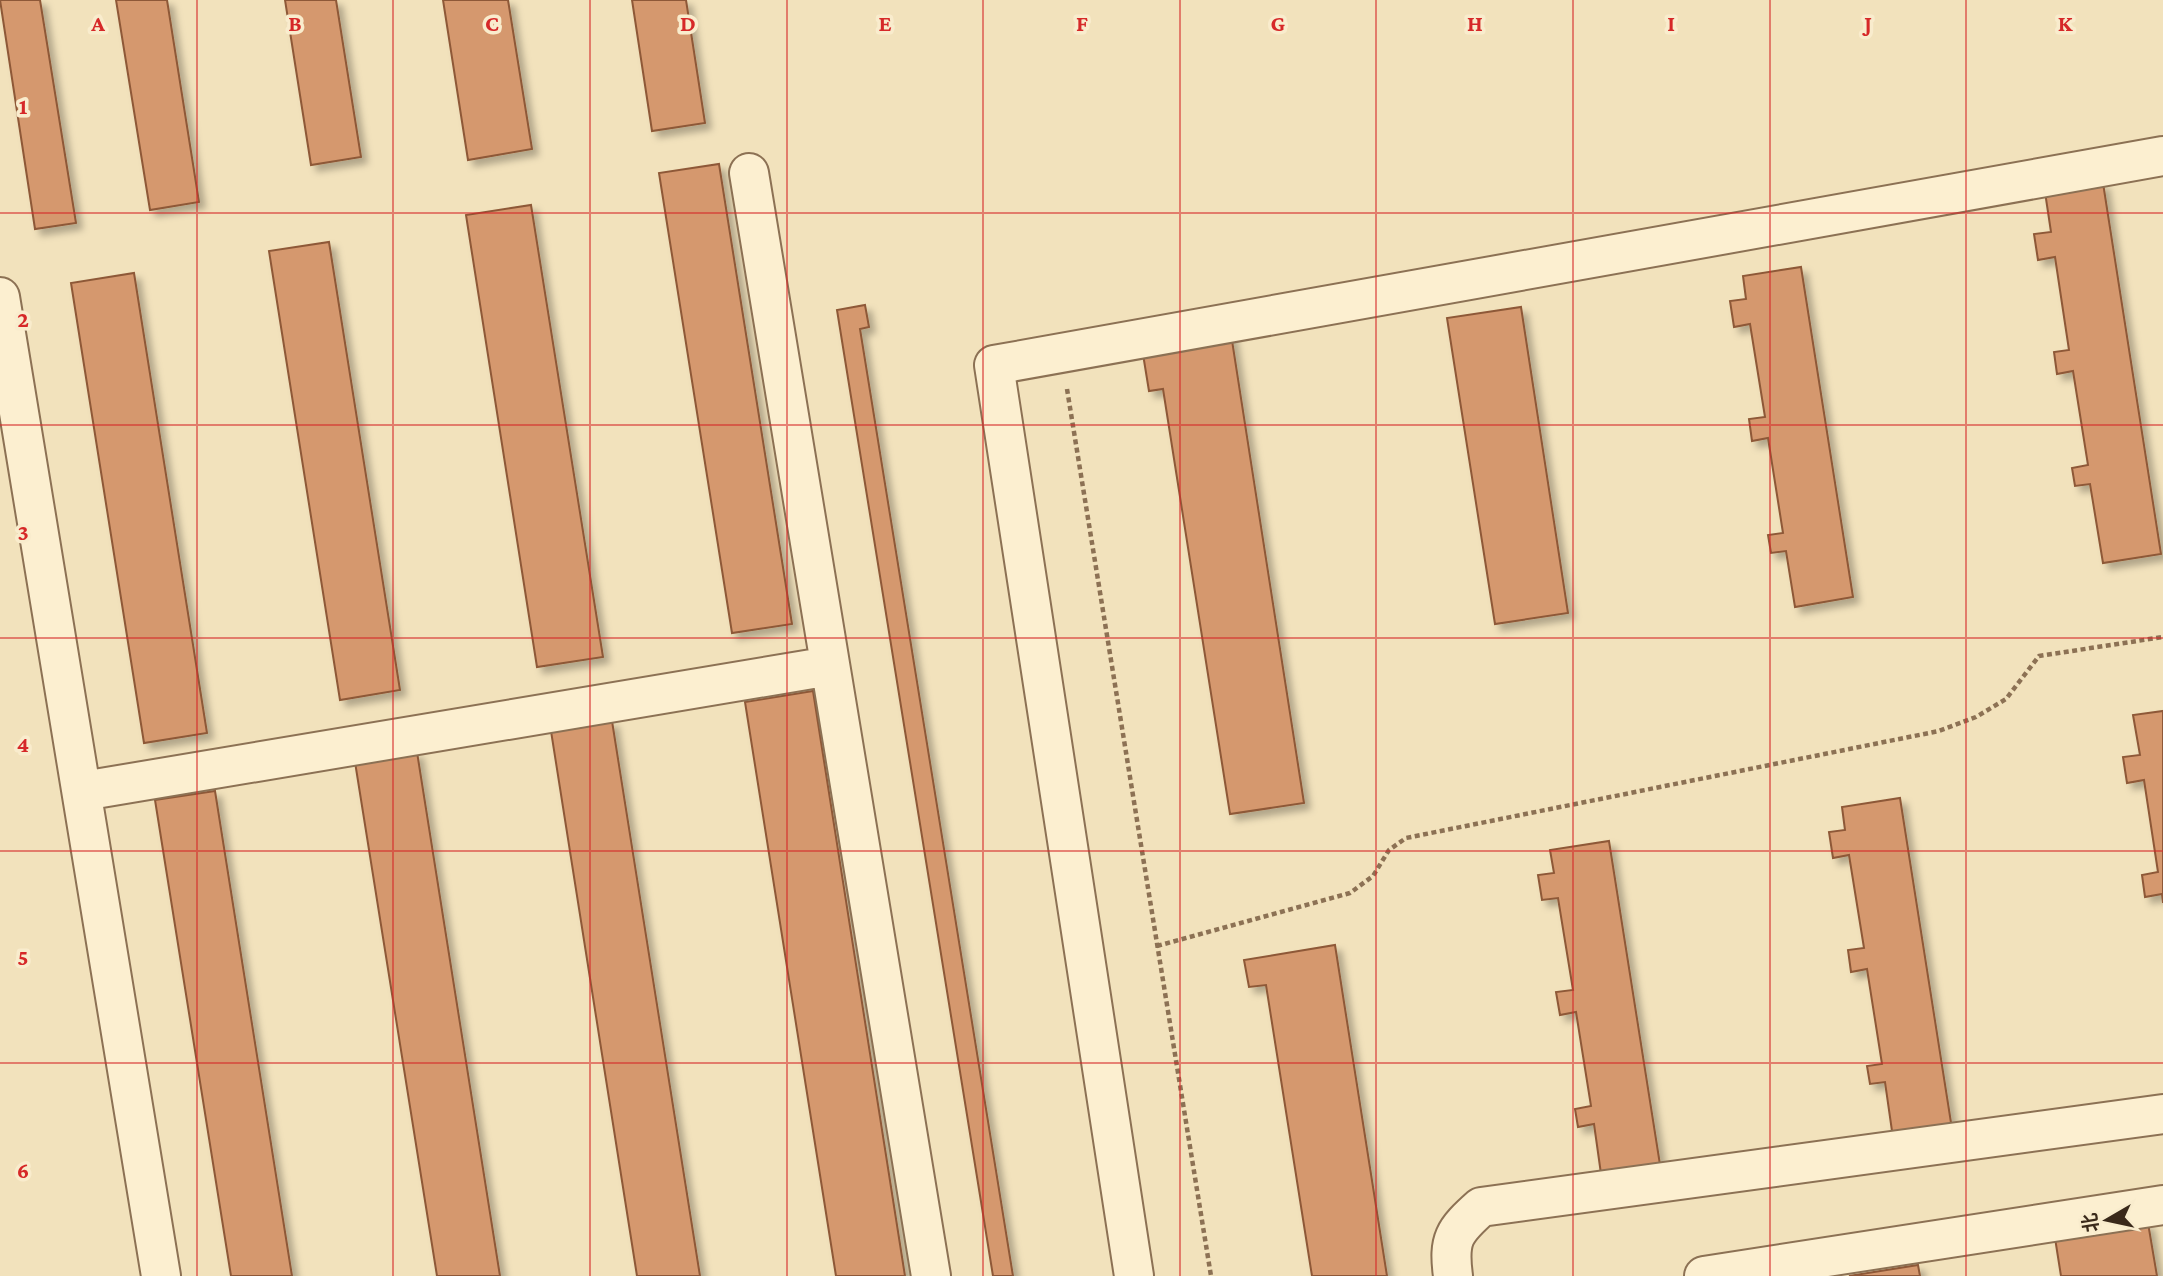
<svg xmlns="http://www.w3.org/2000/svg" width="2163" height="1276" font-family="'Crimson Pro','Noto Sans SC',serif">
<style>
.building{fill:#d5986e;stroke:#8e5937;stroke-width:2;filter:url(#shadow)}
.lines{fill:none;stroke-linecap:round;stroke-linejoin:round}
.minor-casing{stroke:#8c7154;stroke-width:42}
.path{stroke:#8c7154;stroke-width:4.5;stroke-dasharray:5 3.5;stroke-linecap:butt}
.minor{stroke:#fcefd0;stroke-width:38}
.grid{fill:none;stroke:#d62828;stroke-width:2;stroke-opacity:0.55}
.grid-label{font-size:23px;text-anchor:middle;font-weight:bold;fill:#d62828;stroke:#f9eccd;stroke-width:7;stroke-linejoin:round;paint-order:stroke}
</style>
<defs>
<filter id="shadow"><feDropShadow dx="6" dy="6" stdDeviation="3.5" flood-color="#0004"/></filter>
</defs>
<rect width="100%" height="100%" fill="#f2e2bc"/>
<!-- building -->
<path class="building" d="M0,0h40l36,223 -41,6z
M116,0h51l32,202 -49,8z
M285,0h51l25,157 -50,8z
M443,0h65l24,149 -64,11z
M632,0h54l19,123 -53,8z
M719,164l73,460 -60,9 -73,-460z
M2103,183l58,371 -58,9 -13,-79 -15,2 -3,-18 16,-3 -15,-94 -16,3 -3,-22 15,-2 -14,-93 -17,3 -4,-26 17,-2 -6,-40z
M531,205l72,452 -66,10 -71,-452z
M329,242l71,448 -60,10 -71,-449z
M1801,267l52,330 -58,10 -9,-56 -15,2 -3,-18 15,-2 -15,-95 -16,3 -3,-22 16,-2 -15,-93 -16,3 -4,-26 16,-2 -3,-23z
M134,273l73,460 -63,10 -73,-460z
M865,305l4,22 -9,2 153,947h-20l-156,-966z
M1521,307l47,306 -73,11 -48,-306z
M1231,334l73,469 -74,11 -67,-425 -14,2 -7,-43z
M813,691l92,585h-69l-91,-574z
M2163,711v192l-1,-9 -17,3 -3,-22 16,-3 -14,-92 -17,3 -4,-26 17,-2 -7,-40z
M612,721l88,555h-63l-86,-545z
M417,752l83,524h-63l-82,-514z
M215,791l77,485h-61l-76,-476z
M1900,798l52,331 -59,9 -8,-56 -15,2 -3,-18 15,-2 -15,-95 -16,3 -3,-22 16,-2 -15,-93 -16,3 -4,-26 16,-2 -3,-23z
M1609,841l52,330 -59,10 -8,-57 -16,3 -3,-18 16,-3 -15,-94 -16,3 -4,-23 17,-2 -15,-92 -16,2 -4,-25 16,-2 -4,-23z
M1335,945l52,331h-75l-46,-291 -17,2 -5,-27z
M2148,1223l9,53h-96l-6,-38z
M1918,1265l2,11h-71z"/>
<g class="lines">
<defs>
<path id="minor" d="M749,173l182,1103
M0,297l161,979
M83,791l747,-125
M1134,1276l-140,-911 1169,-209
M1453,1276c-5,-37 1,-45 28,-69l682,-93
M1704,1276l459,-71"/>
</defs>
<!-- minor casing -->
<use href="#minor" class="minor-casing"/>
<!-- path -->
<path class="path" d="M1067,389l144,887
M1157,946l193,-53 23,-17 16,-26 17,-12 533,-107 37,-14 30,-18 33,-43 124,-19"/>
<!-- minor -->
<use href="#minor" class="minor"/>
</g>
<!-- grid -->
<path class="grid" d="M197,0v1276M393,0v1276M590,0v1276M787,0v1276M983,0v1276M1180,0v1276M1376,0v1276M1573,0v1276M1770,0v1276M1966,0v1276M0,213h2163M0,425h2163M0,638h2163M0,851h2163M0,1063h2163"/>
<g class="grid-label">
<text x="98" y="31">A</text>
<text x="295" y="31">B</text>
<text x="492" y="31">C</text>
<text x="688" y="31">D</text>
<text x="885" y="31">E</text>
<text x="1082" y="31">F</text>
<text x="1278" y="31">G</text>
<text x="1475" y="31">H</text>
<text x="1671" y="31">I</text>
<text x="1868" y="31">J</text>
<text x="2065" y="31">K</text>
<text x="23" y="114">1</text>
<text x="23" y="327">2</text>
<text x="23" y="540">3</text>
<text x="23" y="752">4</text>
<text x="23" y="965">5</text>
<text x="23" y="1178">6</text>
</g>
<!-- north arrow -->
<g transform="translate(2107 1220) rotate(261)" stroke="#f9eccd" stroke-width="5" paint-order="stroke">
<path d="M0-5L12 26L0 18L-12 26Z" fill="#3a291a"/>
<text y="-10" font-size="19" font-weight="bold" text-anchor="middle" fill="#3a291a">北</text>
</g>
</svg>
